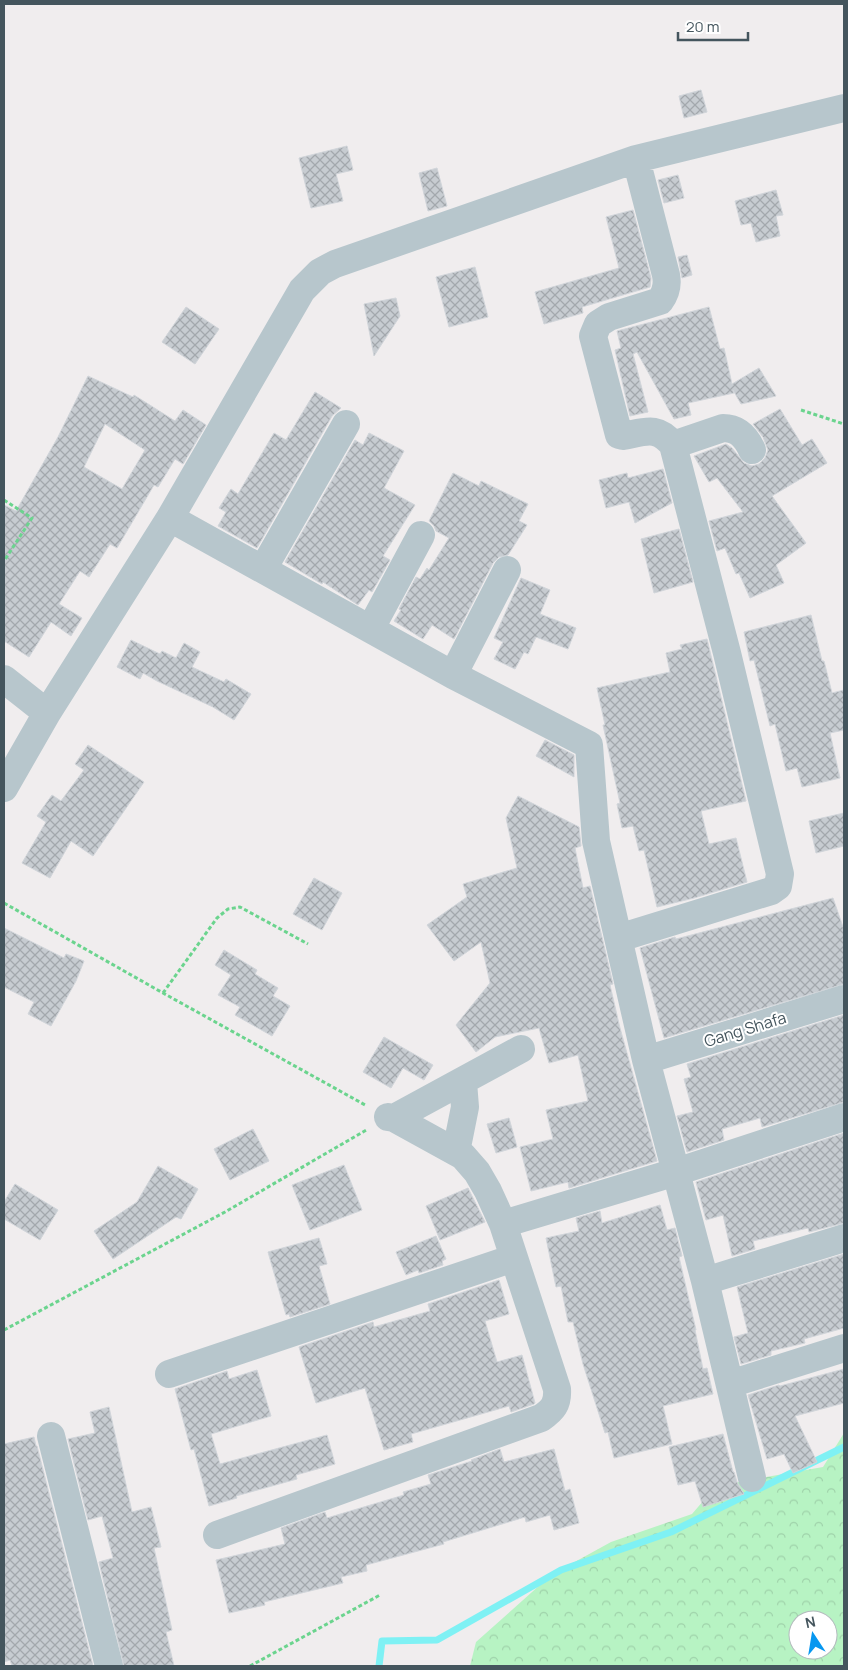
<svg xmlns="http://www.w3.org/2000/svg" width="848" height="1670" font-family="Manrope,sans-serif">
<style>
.forest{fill:url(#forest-crowns);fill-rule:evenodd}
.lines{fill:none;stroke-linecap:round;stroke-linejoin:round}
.stream{stroke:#7ff1f4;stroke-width:7}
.building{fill:url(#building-cross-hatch);stroke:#d1d5da;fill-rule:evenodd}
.path{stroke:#6bd48e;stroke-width:3;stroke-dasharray:4 2.5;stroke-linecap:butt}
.minor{stroke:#b7c6cc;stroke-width:28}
.labels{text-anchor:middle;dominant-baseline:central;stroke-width:4;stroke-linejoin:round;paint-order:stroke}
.street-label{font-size:16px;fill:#44555d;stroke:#fff}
</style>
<defs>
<pattern id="forest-crowns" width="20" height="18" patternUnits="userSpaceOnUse" patternTransform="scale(1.25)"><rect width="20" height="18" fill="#b7f3c3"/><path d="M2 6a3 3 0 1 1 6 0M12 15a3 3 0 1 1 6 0" fill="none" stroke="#9fd2aa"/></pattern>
<pattern id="building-cross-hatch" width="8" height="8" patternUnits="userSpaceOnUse" patternTransform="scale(1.25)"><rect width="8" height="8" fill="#c7ccd1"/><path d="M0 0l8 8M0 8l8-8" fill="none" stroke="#a3a8ad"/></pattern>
</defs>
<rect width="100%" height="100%" fill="#f0edee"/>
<!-- forest -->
<path class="forest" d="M844,1433v233h-374l6,-24 75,-67 60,-33 81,-28 24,-28 107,-19zM798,1620h30v30h-30z"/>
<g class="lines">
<!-- stream -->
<path class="stream" d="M379,1666l3,-25 55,-1 124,-70 110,-38 173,-85"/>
</g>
<!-- building -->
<path class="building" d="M701,90l6,22 -23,6 -5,-22z
M347,146l6,24 -17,4 7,27 -32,7 -12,-50z
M437,168l10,38 -19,5 -9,-38z
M678,175l6,23 -20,5 -6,-23z
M776,190l7,25 -7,1 4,20 -24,6 -5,-19 -10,2 -6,-24z
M633,210l18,68 -1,9 -68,20 1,6 -39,11 -9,-32 84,-24 -13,-51z
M687,255l5,20 -10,3 -4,-21z
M475,267l13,50 -39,10 -13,-50z
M396,298l4,18 -26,40 -10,-52z
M186,307l33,22 -24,35 -33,-22z
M709,307l11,42 4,-1 8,36 27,-16 17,28 -35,8 -8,-14 1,3 -46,10 3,12 -17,4 -37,-67 -4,2 15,58 -18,4 -15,-66 6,-2 -4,-17z
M88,376l45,21 1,-2 41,26 8,-11 23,15 -23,39 -8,-5 -17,28 -4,-2 -37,63 -7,-4 -21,33 -9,-6 -21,33 23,14 -11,18 -20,-14 -22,35 -25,-16v-136l12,6 42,-74zM105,424l40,26 -23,39 -38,-22z
M315,392l26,16 -9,8 -75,132 -39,-22 8,-14 -7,-4 12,-19 7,5 36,-61 12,7z
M780,409l22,36 10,-6 15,24 -55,33 34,47 -30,22 8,18 -34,15 -11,-25 -3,1 -11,-26 -8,3 -8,-30 34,-9 -26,-34 -8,4 -15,-26 32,-12 6,4 12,15 8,3 7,-2 6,-6 3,-8 -5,-13 -10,-13z
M369,433l35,18 -20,37 31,17 -32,51 7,4 -18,32 -3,-2 -11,15 -35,-23 -1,2 -37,-22 70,-122 8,5z
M663,469l9,34 -37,20 -6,-21 -23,6 -7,-28 28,-7 1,5z
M453,473l26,13 2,-5 47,23 -9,17 8,4 -19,30 -9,2 -6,6 -39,76 -22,-14 -9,14 -29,-18 7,-11 -2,-1 17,-32 4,2 7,-11 2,2 20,-32 -13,-7 -2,-5 -5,-5z
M679,529l14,53 -39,11 -13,-54z
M521,578l29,12 -10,24 36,14 -8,21 -32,-12 -8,17 -4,-2 -9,17 -21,-10 9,-17 -9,-4z
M811,615l11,46h2l8,32 12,-3v40l-14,3 10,45 -38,9 -5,-19 -11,3 -11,-47 -5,2 -16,-66 -4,1 -6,-29z
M707,639l39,162 -45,10 8,33 27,-6 11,44 -53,16 -37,9 -13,-57 -5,1 -6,-25 -11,2 -5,-24 3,-1 -17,-78h2l-8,-37 73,-16 -4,-19 16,-4 -2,-4z
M131,640l29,14 2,-3 14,7 8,-15 16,9 -8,15 32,15 2,-3 25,15 -17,26 -21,-13 -56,-26 -14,-8 -3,6 -23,-12z
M545,740l29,15v22l-38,-21z
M88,745l56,37 -51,74 -22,-15 -21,37 -28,-15 24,-41 -9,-6 15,-21 9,6 23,-31 -9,-6z
M518,796l61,31 2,19 -6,2 8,40 7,-2 23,98 -3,1 10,43 37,133 -88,27 -1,-6 -37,9 -11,-44 33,-8 -7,-29 42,-9 -10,-46 -29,8 -10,-35 -44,9 -19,15 -20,-27 34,-42 -9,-41 -27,19 -27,-36 40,-28 -4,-13 54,-16 -11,-50z
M844,813v33l-28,7 -7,-32z
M314,878l28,15 -20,37 -29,-16z
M833,898l11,32v54l-180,54 -24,-90 35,-11 1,2z
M4,928l60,30 2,-4 18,7 -8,20 -25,45 -23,-12 6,-12 -30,-15z
M224,950l33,20 -2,4 23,14 -5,8 17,10 -18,30 -37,-21 5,-8 -22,-12 13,-20 -16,-10z
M844,1015v87l-82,25 -2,-9 -38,11 2,11 -37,12 -10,-36 16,-4 -9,-33 7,-2 -4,-13z
M384,1037l49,28 -9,15 -21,-12 -12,20 -28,-16z
M509,1118l8,29 -21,6 -9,-29z
M253,1129l16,32 -39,19 -16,-31z
M844,1133v90l-35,9 -1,-4 -55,13 2,8 -23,7 -9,-41 -17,5 -10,-38z
M344,1165l18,45 -52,20 -18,-45z
M158,1166l40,23 -17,30 -5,-2 -63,42 -19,-28 43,-29z
M15,1184l43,26 -18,30 -36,-21v-17z
M468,1188l17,34 -45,18 -14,-34z
M660,1205l7,25 8,-2 7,28 -3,1 17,73h-1l8,39 4,-1 6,26 -50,12 9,38 -58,14 -6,-26 -3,1 -22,-69 -10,-42h-5l-7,-36 -5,1 -10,-49 33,-7 -3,-13 24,-7 2,12z
M436,1236l10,23 -4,2 1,4 -24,8 -1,-3 -12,5 -10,-23z
M319,1238l8,26 -8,2 11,38 -40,13 -1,-3 -3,1 -18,-63z
M844,1254v74l-40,11 1,4 -34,8v4l-30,9 -7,-27 14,-4 -11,-46z
M499,1280l10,34 -24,7 12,41 25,-7 13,48 -1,1 -23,8 -2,-6 -98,28 2,8 -29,8 -19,-62 -49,15 -17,-56 74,-25 1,5 56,-16 -2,-7z
M844,1369v34l-49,13 22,46 -24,11 -9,-19 -17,5 -19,-64 31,-10 1,1z
M257,1370l14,46 -60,18 9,30 107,-29 8,29 -39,11 1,4 -61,17 1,2 -28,8 -15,-57 -3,1 -16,-61 52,-18 2,8z
M109,1407l23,105 19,-5 10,40 -7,1 18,82 -6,2 8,34h-50l-25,-104 14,-4 -11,-42 -14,4 -20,-81 27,-6 -5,-21z
M723,1434l10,38h1l3,10 7,12 -41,13 -8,-26 -17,4 -9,-38z
M34,1437l2,9h1l56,220h-81l-2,-6 -6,2v-218z
M500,1449l4,13 50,-13 11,42 5,-2 9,34 -25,7 -4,-15 -24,7 -1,-5 -82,25 1,2 -78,21 1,6 -26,6 2,6 -79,19 1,3 -36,8 -13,-53 69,-16 -4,-16 44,-16 2,6 77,-23 -1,-3 28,-8 -3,-9 44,-14 -1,-1z"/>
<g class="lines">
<!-- path -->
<path class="path" d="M801,410l43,14
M4,500l28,18 -28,43
M4,903l159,90 204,113
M163,993l54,-75 11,-9 12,-2 68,37
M4,1330l221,-118 143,-83
M250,1666l130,-71"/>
<!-- minor -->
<path class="minor" d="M673,445l50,-17c15,0 23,9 29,22
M170,518l283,157 136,70 7,96 50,219 59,221 47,197
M263,569l83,-145
M371,628l50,-93
M453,675l54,-105
M4,679l43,34
M4,788l43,-75 123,-195 132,-228 18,-18 15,-8 301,-105 208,-51
M619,938l152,-47 7,-5 2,-12 -53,-221 -54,-208c-16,-20 -28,-13 -50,-9l-4,-1 -26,-99 5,-12 11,-7 51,-16c6,-8 8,-16 6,-26l-30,-116
M646,1060l198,-61
M394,1118l127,-69
M456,1152l9,-45 -2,-25
M503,1224l173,-52 168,-55
M705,1281l139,-43
M169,1374l345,-116
M730,1384l114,-36
M51,1436l58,230
M217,1535l324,-117c12,-8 17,-14 16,-29l-54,-165 -15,-33 -11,-19 -14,-16 -69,-38 -6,-1"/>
</g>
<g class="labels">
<!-- street labels -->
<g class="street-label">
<text transform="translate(745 1029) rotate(-17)">Gang Shafa</text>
</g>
</g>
<!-- border -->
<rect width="848" height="1670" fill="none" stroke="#44555d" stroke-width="10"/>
<!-- north arrow -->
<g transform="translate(813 1635) rotate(348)"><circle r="24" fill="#ffffff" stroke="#b4bbbe"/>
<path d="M0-4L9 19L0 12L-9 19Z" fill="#0797f0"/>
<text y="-8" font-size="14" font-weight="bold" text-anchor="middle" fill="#44555d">N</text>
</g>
<!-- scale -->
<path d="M678 32v8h70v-8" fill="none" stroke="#44555d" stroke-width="2.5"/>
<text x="686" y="32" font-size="15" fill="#44555d" stroke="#ffffff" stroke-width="4" paint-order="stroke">20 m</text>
</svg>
